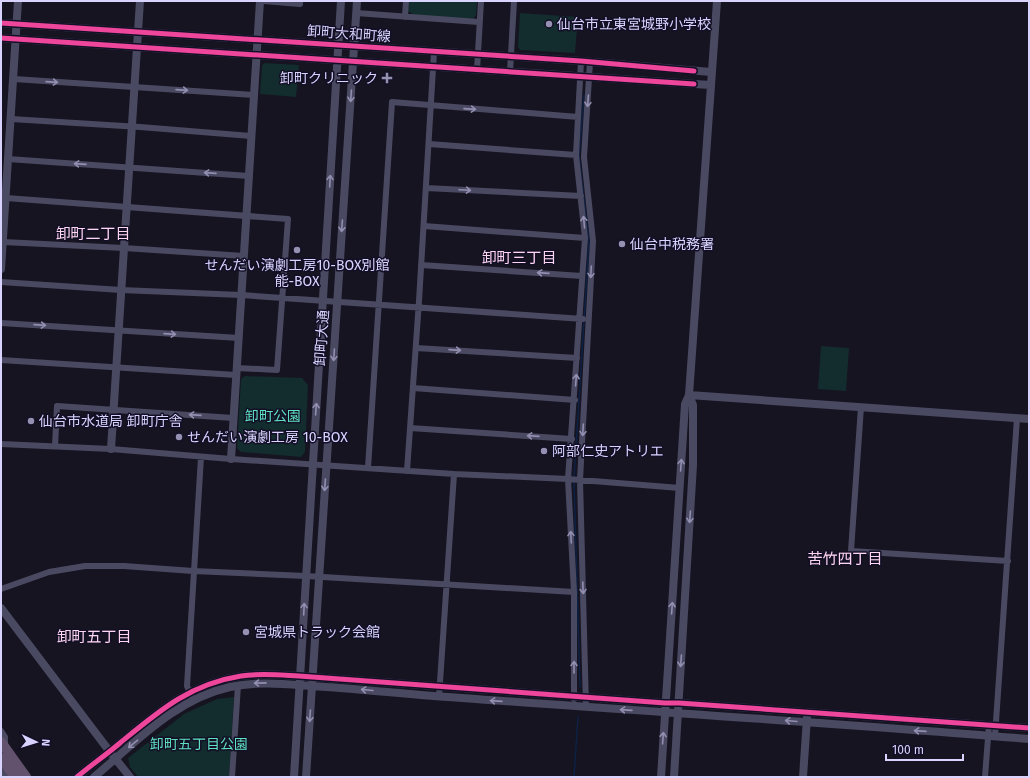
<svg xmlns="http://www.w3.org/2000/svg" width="1030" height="778" font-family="'Fira Sans','Noto Sans JP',sans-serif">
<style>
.green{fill:#132c2d}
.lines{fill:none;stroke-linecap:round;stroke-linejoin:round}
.stream{stroke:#0d2144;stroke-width:1.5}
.minor{stroke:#4a4962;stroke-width:6}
.tertiary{stroke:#4a4962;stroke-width:8}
.trunk{stroke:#62526e;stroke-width:10}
.cycleway-casing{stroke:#130f26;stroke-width:8}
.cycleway{stroke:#ed469a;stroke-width:5}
.oneway{stroke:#928eb0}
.poi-dot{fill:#9591b1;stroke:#130f26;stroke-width:1.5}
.labels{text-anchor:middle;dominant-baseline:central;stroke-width:3;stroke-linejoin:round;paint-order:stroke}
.poi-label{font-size:14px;fill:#d9d4ff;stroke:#130f26;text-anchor:start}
.street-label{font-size:14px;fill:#d9d4ff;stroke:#130f26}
.park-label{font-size:14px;fill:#5fe0c0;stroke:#130f26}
.neighbourhood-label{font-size:15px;fill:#ffd6f0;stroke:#130f26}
</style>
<rect width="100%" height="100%" fill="#161421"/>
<!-- green -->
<path class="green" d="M409,1h68l-1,14 -3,4 -59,-4 -6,-4z
M520,13l58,4 -3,36 -55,-3 -2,-3z
M265,63l34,2 -3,32 -36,-3 2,-29z
M821,346l28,2 -3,43 -28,-2z
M245,376l57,2 6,7 -3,67 -4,5 -60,-5 -4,-4 4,-69z
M234,697l-5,80h-91l-8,-10 -2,-9 56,-44 33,-15z"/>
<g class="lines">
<!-- stream -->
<path class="stream" d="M574,478l15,-236 -10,-86 5,-61
M574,482l6,205
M574,777l4,-60"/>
<!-- minor -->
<path class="minor" d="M264,1l36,3v-3
M356,13l123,9
M405,17l1,-16
M477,70l4,-69
M510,72l4,-71
M14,79l240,16
M11,119l129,8 111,9
M429,144l147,11
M8,159l241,17
M426,188l155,8
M6,198l282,21 -11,151 -40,-2
M424,226l161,12
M3,242l121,6 120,8
M421,265l161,11
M1,282l120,8 120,5 342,24
M1,323l238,15
M416,348l161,10
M1,360l235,15
M413,388l162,12
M861,407l-10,144 157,10
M410,428l162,11
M1,444l110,5 120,10 223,15 114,5 112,9
M55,446l2,-40 176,12
M368,468l24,-366 186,15
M407,471l12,-170 15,-249
M1,589l48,-17 36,-6h39l69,5 113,5 268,16
M439,697l15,-223
M574,699v-107l-6,-113 17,-241 -9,-83 5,-94
M193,700l-6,-14 14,-229
M586,707l-6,-227 13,-239 -9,-84 6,-95
M1,731l4,6v9
M995,736l22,-318
M1,771l5,6
M232,777l6,-92
M985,777l4,-52"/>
<!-- tertiary -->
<path class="tertiary" d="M1,23l580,38 130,11
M1,38l709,47
M1,269l17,-268
M689,395l340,24
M111,449l29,-448
M231,459l29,-458
M1,608l109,144 20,25
M77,777c14,-12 29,-22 43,-34 39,-32 70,-59 121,-67 19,-3 39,-1 58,0l366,27h14l350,25
M94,777c41,-34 81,-78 136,-90 27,-6 55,-3 82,-1 50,3 100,9 150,12 189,14 378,25 567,41
M294,777l47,-776
M306,777l51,-776
M661,777l24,-373 4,-9 28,-394
M674,777l19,-312v-60l-4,-10
M803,777l4,-59"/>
<!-- trunk -->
<path class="trunk" d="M1,742l25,35
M1,758l14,19"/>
<defs>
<path id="cycleway" d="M1,23l580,38 113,10
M1,38l693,46
M77,777c14,-12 29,-22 43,-34 39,-32 70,-59 121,-67 19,-3 39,-1 58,0l366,27h14l350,25"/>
</defs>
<!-- cycleway casing -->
<use href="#cycleway" class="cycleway-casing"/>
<!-- cycleway -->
<use href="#cycleway" class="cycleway"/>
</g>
<!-- one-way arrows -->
<defs><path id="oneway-shaft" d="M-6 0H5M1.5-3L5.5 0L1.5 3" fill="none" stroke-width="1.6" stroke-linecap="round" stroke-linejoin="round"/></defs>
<g class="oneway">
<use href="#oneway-shaft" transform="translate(52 82) rotate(4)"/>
<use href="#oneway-shaft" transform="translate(182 90) rotate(4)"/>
<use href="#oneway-shaft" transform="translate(351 96) rotate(94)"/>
<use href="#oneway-shaft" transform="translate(588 101) rotate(94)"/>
<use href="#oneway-shaft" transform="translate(470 109) rotate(4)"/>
<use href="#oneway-shaft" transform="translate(80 164) rotate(-176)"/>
<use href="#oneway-shaft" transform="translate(210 173) rotate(-176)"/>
<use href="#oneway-shaft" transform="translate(330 181) rotate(-87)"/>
<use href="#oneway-shaft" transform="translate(465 190) rotate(3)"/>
<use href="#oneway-shaft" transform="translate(584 222) rotate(-95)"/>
<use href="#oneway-shaft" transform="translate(342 226) rotate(94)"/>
<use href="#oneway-shaft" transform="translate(591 272) rotate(93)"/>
<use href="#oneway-shaft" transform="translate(543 273) rotate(-176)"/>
<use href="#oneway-shaft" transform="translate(40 325) rotate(4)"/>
<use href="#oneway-shaft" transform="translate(170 334) rotate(4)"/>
<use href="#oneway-shaft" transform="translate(455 350) rotate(4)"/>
<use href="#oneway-shaft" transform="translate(334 355) rotate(94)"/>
<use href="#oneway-shaft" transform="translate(576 380) rotate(-86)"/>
<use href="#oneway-shaft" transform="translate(316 409) rotate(-86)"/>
<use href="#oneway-shaft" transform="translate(195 415) rotate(-176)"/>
<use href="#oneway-shaft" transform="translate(583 430) rotate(93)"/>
<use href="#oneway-shaft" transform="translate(533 436) rotate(-176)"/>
<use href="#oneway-shaft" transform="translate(681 465) rotate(-86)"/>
<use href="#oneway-shaft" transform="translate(325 485) rotate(94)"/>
<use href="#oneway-shaft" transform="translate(690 517) rotate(94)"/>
<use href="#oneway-shaft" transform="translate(571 537) rotate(-93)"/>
<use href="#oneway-shaft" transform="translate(583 588) rotate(88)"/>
<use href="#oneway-shaft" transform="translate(672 608) rotate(-86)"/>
<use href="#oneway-shaft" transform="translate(304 609) rotate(-87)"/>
<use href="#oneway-shaft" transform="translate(681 661) rotate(94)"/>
<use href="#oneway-shaft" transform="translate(574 667) rotate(-90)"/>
<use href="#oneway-shaft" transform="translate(260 683) rotate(179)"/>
<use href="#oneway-shaft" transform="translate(367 690) rotate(-175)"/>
<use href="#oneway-shaft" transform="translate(496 701) rotate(-176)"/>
<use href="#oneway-shaft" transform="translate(626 710) rotate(-176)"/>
<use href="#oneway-shaft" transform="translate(310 716) rotate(94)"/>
<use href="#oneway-shaft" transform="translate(791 721) rotate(-175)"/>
<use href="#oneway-shaft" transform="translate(920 731) rotate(-176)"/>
<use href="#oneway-shaft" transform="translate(663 738) rotate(-86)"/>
<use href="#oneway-shaft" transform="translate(133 744) rotate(140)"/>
</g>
<!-- markers -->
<g class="poi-dot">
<circle cx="549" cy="24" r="4"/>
<path d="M385 72h4v4h4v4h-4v4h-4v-4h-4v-4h4z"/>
<circle cx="622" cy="244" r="4"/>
<circle cx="297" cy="250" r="4"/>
<circle cx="31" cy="421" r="4"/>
<circle cx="179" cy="437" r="4"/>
<circle cx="544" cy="451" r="4"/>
<circle cx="246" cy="632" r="4"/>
</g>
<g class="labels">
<!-- poi labels -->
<g class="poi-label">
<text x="557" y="24">仙台市立東宮城野小学校</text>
<text x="378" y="78" text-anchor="end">卸町クリニック</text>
<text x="630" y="244">仙台中税務署</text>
<text x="297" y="265" text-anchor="middle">せんだい演劇工房10-BOX別館<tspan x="297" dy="16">能-BOX</tspan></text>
<text x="39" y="421">仙台市水道局 卸町庁舎</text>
<text x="187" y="437">せんだい演劇工房 10-BOX</text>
<text x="552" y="451">阿部仁史アトリエ</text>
<text x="254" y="632">宮城県トラック会館</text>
</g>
<!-- street labels -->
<g class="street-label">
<text transform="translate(349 34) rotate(4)">卸町大和町線</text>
<text transform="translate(322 338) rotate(-86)">卸町大通</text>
</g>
<!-- park labels -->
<g class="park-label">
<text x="273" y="416">卸町公園</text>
<text x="199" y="744">卸町五丁目公園</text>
</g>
<!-- neighbourhood labels -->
<g class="neighbourhood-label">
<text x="93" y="234">卸町二丁目</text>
<text x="519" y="258">卸町三丁目</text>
<text x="845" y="559">苦竹四丁目</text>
<text x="94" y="637">卸町五丁目</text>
</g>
</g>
<!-- border -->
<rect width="1030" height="778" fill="none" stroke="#d9d4ff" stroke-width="4"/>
<!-- north arrow -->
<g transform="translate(36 742) rotate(94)" stroke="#130f26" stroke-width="3" paint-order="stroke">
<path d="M0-3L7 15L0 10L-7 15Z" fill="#d9d4ff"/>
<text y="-6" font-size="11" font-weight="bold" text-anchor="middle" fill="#d9d4ff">N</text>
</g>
<!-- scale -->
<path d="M886 754v6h77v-6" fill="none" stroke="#d9d4ff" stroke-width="2"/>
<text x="892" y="754" font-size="12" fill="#d9d4ff" stroke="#130f26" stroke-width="3" paint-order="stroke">100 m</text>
</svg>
